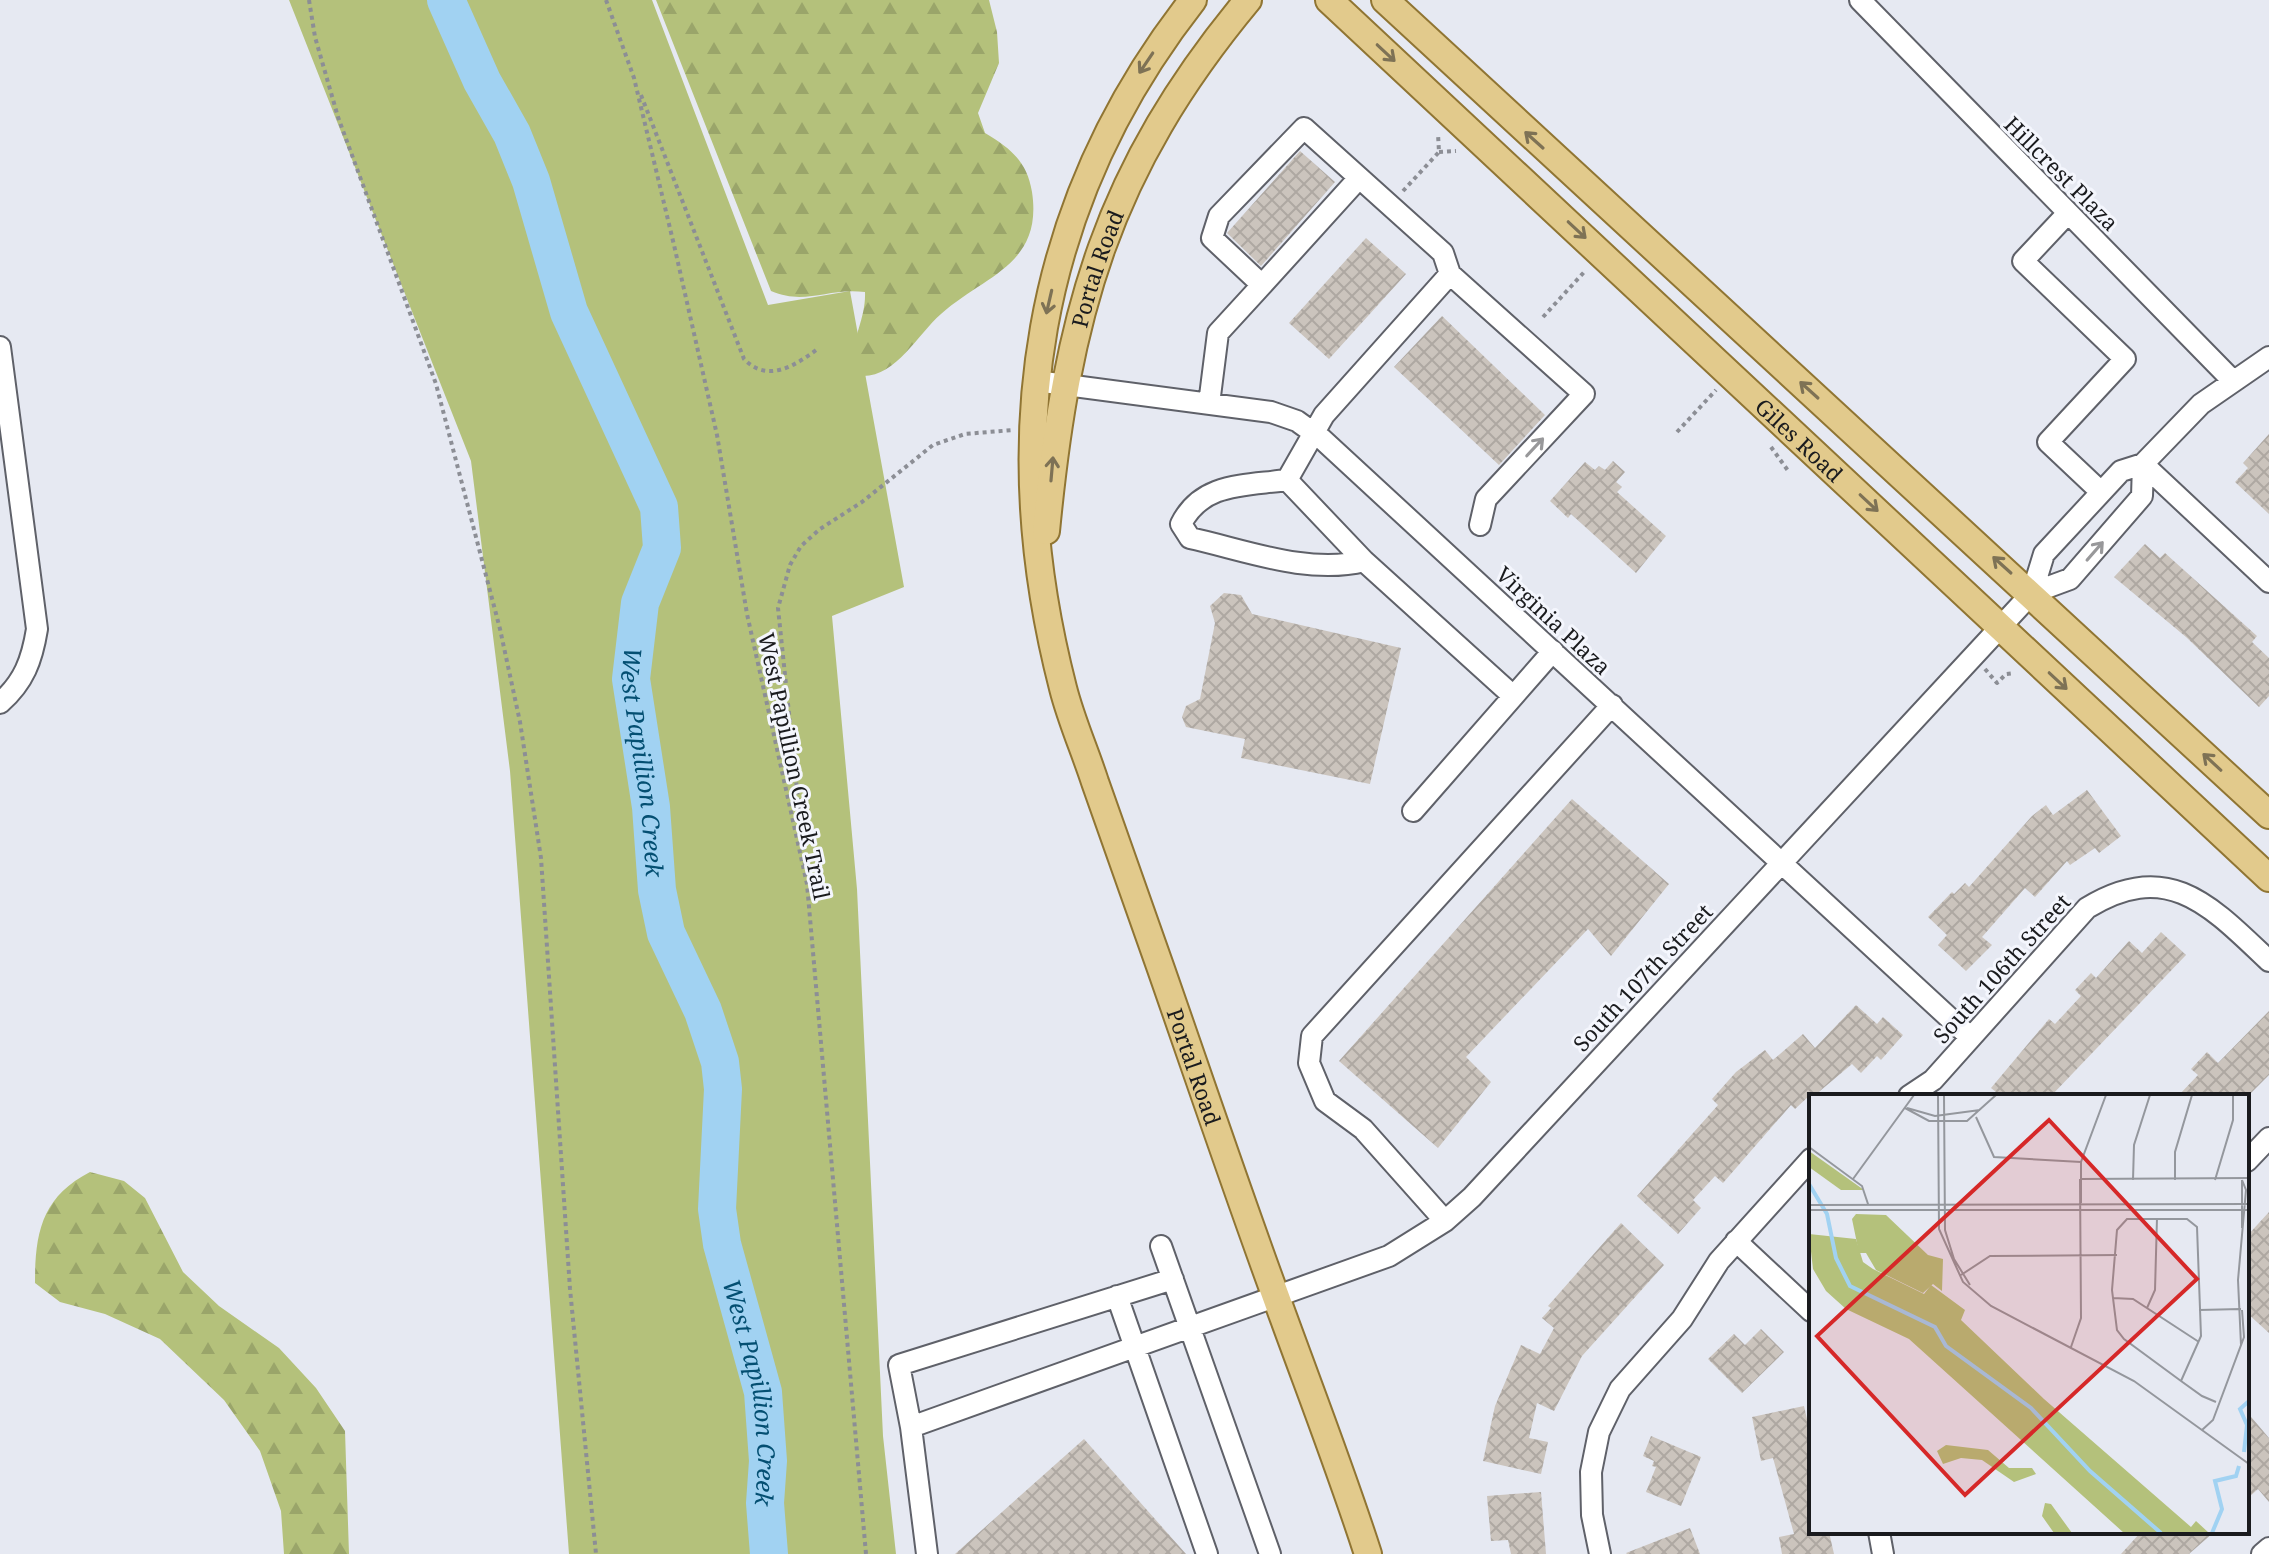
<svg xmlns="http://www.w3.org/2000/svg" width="2269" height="1554" font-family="'Noto Serif',serif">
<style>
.grass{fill:#b4c17b}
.forest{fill:url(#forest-firs)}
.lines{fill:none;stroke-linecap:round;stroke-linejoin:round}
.river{stroke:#a1d2f2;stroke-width:38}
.building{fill:url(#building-cross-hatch)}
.minor-casing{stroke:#5f6169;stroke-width:24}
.major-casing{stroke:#907533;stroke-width:30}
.path{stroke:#8c8e95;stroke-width:4;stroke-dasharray:4 4;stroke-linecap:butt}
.minor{stroke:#fff;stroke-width:20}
.major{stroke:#e2ca8c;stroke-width:26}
.oneway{stroke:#7e7255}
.oneway2{stroke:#98989a}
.labels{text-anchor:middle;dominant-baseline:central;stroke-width:6;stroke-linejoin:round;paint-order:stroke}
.street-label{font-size:22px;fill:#1a1b1e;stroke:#f4f6fd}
.water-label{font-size:24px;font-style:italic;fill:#044f72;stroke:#f4f6fd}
.inset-river{fill:none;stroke:#a1d2f2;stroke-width:4}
.inset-road{fill:none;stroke:#94979d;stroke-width:2}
.view{fill:#d62828;fill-opacity:0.15;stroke:#d62828;stroke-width:4}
.inset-edge{fill:none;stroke:#1a1b1e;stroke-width:4}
</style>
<defs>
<pattern id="forest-firs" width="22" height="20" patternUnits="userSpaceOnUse" patternTransform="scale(2)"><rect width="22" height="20" fill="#b4c17b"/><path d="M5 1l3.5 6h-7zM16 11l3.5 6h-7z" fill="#9aa56a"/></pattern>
<pattern id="building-cross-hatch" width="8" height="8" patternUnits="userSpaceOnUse" patternTransform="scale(2)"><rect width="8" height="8" fill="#cbc4bd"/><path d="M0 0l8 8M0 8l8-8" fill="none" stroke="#aea8a2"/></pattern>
</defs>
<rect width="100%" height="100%" fill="#e6e9f2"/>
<!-- grass -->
<path class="grass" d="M289,0h363l116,305 82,-14 54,296 -72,29 25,273 26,547 13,118h-327l-59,-783 -39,-310z"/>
<!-- forest -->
<path class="forest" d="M656,0h333l8,32 2,31 -21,50 7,20c25,15 42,28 47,59 11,73 -47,83 -91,122 -24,21 -45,63 -79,62l-11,-13c2,-26 15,-46 14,-71 -37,-5 -59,14 -94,-1z
M90,1172l34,9 21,17 38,74 36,34 60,42 37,40 29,43 4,123h-65l-3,-43 -21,-60 -36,-51 -64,-61 -55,-25 -45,-12 -25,-19c0,-51 7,-86 55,-111z"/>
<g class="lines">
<!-- river -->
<path class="river" id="s1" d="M446,0l36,81 30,53 19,47 38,131 90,195 3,41 -22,55 -9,76 20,128 6,83 9,43 37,78 17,51 3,27 -6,120 5,35 41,148 5,69 -3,42 4,51"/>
</g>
<!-- building -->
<path class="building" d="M1300,151l35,31 -74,84 -34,-33z
M1366,238l40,36 -77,85 -40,-36z
M1442,316l103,99 -46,50 -105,-98z
M2269,434v80l-34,-32 13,-14 -5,-5z
M1613,461l12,11 -9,10 6,5 -5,5 49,44 -30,37 -65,-59 -3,4 -18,-17 35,-39 10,8 4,-4 6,4z
M2145,544l15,14 5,-5 92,83 -5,6 17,16v38l-10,11 -73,-70 -72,-60z
M1224,593l17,2 11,19 149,34 -31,136 -129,-26 4,-19 -59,-12 -4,-10 4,-11 14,-7 15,-76 -5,-17z
M2087,790l34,46 -22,17 -4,-5 -25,17 -3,-4 -32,36 -10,-9 -43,49 10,8 -26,26 -28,-26 9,-10 -19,-18 24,-25 2,2 11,-11 4,4 63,-71 14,-11 7,10z
M1572,799l97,85 -58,72 -23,-27 -122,128 25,25 -53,66 -99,-87z
M2161,932l25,23 -135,141h-50l-10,-8 58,-69 6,5 26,-28 -6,-6 16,-17 5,5 33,-37 13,12z
M1856,1005l21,19 6,-7 20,18 -22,25 -4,-4 -16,17 -9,-9 -38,32h-5l-14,13 -4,-4 -68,78 -8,-7 -22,24 8,8 -23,26 -41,-38 81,-91 -6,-6 24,-27 29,-22 8,10 30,-26 12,14z
M2269,1011v64l-21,21h-70l20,-21 -7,-6 16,-17 11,11z
M2269,1212v121l-22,-20v-77z
M1621,1223l43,42 -82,91 -28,55 -17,-8 -8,35 19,4 -7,32 -58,-13 12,-55 26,-61 19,9 14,-26 -12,-10 9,-10 -3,-2z
M1761,1329l23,23 -42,41 -34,-34 26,-25 11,11z
M1804,1406l7,31v95h18l5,22h-52l-3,-17 15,-3 -21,-76 -12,3 -9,-44z
M2247,1412l22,26v64l-11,-13 -11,10z
M1651,1436l50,21 -20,49 -35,-14 10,-25 -4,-1 2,-5 -11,-5z
M1084,1439l102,115h-231z
M1541,1492l5,62h-35l-3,-14 -17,1 -4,-45z
M1690,1528l10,26h-73l-1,-1z
M2141,1532h73l-25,22h-68z"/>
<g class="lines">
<defs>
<path id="minor" d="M1860,0l372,380
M2068,213l-45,48 102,98 -77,83 53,50
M1450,274l134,120 -98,105 -6,26
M1262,285l97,-107
M0,347l37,282c-5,31 -13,53 -37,74
M1036,381l235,31 26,9 25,18 648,598
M1209,404l9,-71 44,-48 -50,-47 7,-22 85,-88 139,125 7,21 -126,141 -37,65 77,81 148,134
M2143,464l126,118
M1287,480c-42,6 -85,2 -106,44l9,14c55,12 118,37 174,23
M2032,593l12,-39 77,-83 22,-7 58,-60 68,-47
M1413,811l140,-160
M1909,1096l24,-16 154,-172c81,-50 124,-2 182,53
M2247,1161l22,-23
M1445,1221l-82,-92 -38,-28 -16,-38 3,-27 300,-331
M1736,1241l75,70
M1161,1246l109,308
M1117,1296l90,258
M911,1427l-12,-62 274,-86
M1879,1532l4,22
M927,1554l-16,-127 478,-171 56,-35 27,-24 560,-604 38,-14 72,-83 1,-32
M1600,1554l-8,-39 -1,-43 8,-40 21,-43 62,-70 37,-58 92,-102
M2262,1554l7,-6"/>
<g id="major">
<path id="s2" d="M1193,0c-160,204 -194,440 -130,688 8,32 22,63 32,94 22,62 44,125 66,187 38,109 75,219 115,328 31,86 64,170 92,257"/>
<path id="s3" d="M1329,0l940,878"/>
<path d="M1385,0l884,815"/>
<path id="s4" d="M1046,531c21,-217 60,-360 202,-531"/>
</g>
</defs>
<!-- minor casing -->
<use href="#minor" class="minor-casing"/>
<!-- major casing -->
<use href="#major" class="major-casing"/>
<!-- path -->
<path class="path" d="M309,0l6,37 23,80 98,267 64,245 20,93 21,136 29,431 26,265
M606,0l28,78 40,167 43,190 30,179 60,270 59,670
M641,95l103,264c24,25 52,6 75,-11
M1439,152l17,-1
M1403,191l36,-39 -1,-18
M1543,317l43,-47
M1677,432l39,-42
M1771,447l18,25
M1985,669l12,14 9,-9 8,-1
M805,866l-27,-258 12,-43 11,-19 19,-17 42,-27 71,-57 32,-11 48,-4"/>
<!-- minor -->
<use href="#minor" class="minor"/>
<!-- major -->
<use href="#major" class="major"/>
</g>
<!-- one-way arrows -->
<defs><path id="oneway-shaft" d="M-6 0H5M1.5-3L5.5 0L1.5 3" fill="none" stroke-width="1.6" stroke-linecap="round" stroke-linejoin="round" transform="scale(2)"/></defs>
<g class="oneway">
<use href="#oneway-shaft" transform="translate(1386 53) rotate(43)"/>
<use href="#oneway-shaft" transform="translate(1146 63) rotate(124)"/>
<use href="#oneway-shaft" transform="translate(1534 140) rotate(-138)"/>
<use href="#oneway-shaft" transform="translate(1577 230) rotate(43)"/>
<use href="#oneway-shaft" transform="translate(1049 302) rotate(103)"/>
<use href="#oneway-shaft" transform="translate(1809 390) rotate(-138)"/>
<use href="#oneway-shaft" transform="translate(1052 469) rotate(-85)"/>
<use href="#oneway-shaft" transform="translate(1869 503) rotate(43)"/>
<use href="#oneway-shaft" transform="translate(2002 565) rotate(-138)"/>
<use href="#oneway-shaft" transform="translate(2058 681) rotate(43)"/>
<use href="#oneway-shaft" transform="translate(2212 762) rotate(-137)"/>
</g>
<g class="oneway2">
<use href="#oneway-shaft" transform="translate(1535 447) rotate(-47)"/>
<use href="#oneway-shaft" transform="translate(2095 551) rotate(-49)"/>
</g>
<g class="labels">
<!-- street labels -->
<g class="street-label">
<text transform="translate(2062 173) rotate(45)">Hillcrest Plaza</text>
<text stroke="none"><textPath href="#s4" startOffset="268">Portal Road</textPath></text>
<text stroke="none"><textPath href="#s3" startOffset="644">Giles Road</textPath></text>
<text transform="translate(1554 620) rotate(43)">Virginia Plaza</text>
<text transform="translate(795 766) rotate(78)">West Papillion Creek Trail</text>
<text transform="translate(2001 968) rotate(-48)">South 106th Street</text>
<text transform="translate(1642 977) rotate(-47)">South 107th Street</text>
<text stroke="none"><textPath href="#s2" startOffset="1128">Portal Road</textPath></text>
</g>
<!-- water labels -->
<g class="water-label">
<text stroke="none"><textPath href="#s1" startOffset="812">West Papillion Creek</textPath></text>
<text stroke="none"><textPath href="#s1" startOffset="1460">West Papillion Creek</textPath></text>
</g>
</g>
<!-- overview -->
<g transform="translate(1809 1094)">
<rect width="440" height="440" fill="#e6e9f2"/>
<path d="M0,140l47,5 7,23 10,7 51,25 7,-9 34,25 -4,10 83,79 147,128 5,-6 13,12h-85l-215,-194 -63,-30 -20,-18 -13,-22z" fill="#b4c17b"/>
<path d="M47,120l30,1 42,40 15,4 -1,32 -9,-7 -10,9 -47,-23 -10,-17h-7l-7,-34zM137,351l42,5 21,18h23l4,6 -22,8 -32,-22 -21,-2 -18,6 -6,-13zM236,409l6,1 21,29h-18l-12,-17z" fill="#b4c17b"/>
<path d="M0,57l55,39h-23l-32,-23z" fill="#b4c17b"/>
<path class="inset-river" d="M0,90l18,30 9,44 14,28 85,41 11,19 85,62 59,63 71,62M435,358l3,-27 -7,-16 9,-8M403,439l10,-24 -7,-28 21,-5 3,-10"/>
<path class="inset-road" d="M129,1l1,134 24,53 28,24 143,75 115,83M135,1l1,135 9,29 16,26M96,14l24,13h38l29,-26M98,14l28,8 45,-6M167,23l18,40 87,5M0,53l53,39 6,18M44,85l61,-84M271,85l169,-1M324,86l1,-35 16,-50M366,86v-28l17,-57M406,86l18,-60v-25M433,86v48M272,109v-41l25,-67M0,111l440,-1M0,116h440M152,181l29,-19 127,-1M304,204l20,1 66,43M338,214l8,-18 2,-72M390,216l42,-1M432,251l-3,-65 8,-90 -4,-10M262,253l10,-29 -1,-139M372,287l20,-45 -4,-109 -10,-8h-60l-10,11 -5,60 5,40 7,9 57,42 21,15 14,6M393,336l11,-10 31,-83 -2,-27"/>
<path class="view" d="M240,26l148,159 -232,216 -148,-159z"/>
<rect width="440" height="440" class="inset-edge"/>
</g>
</svg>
